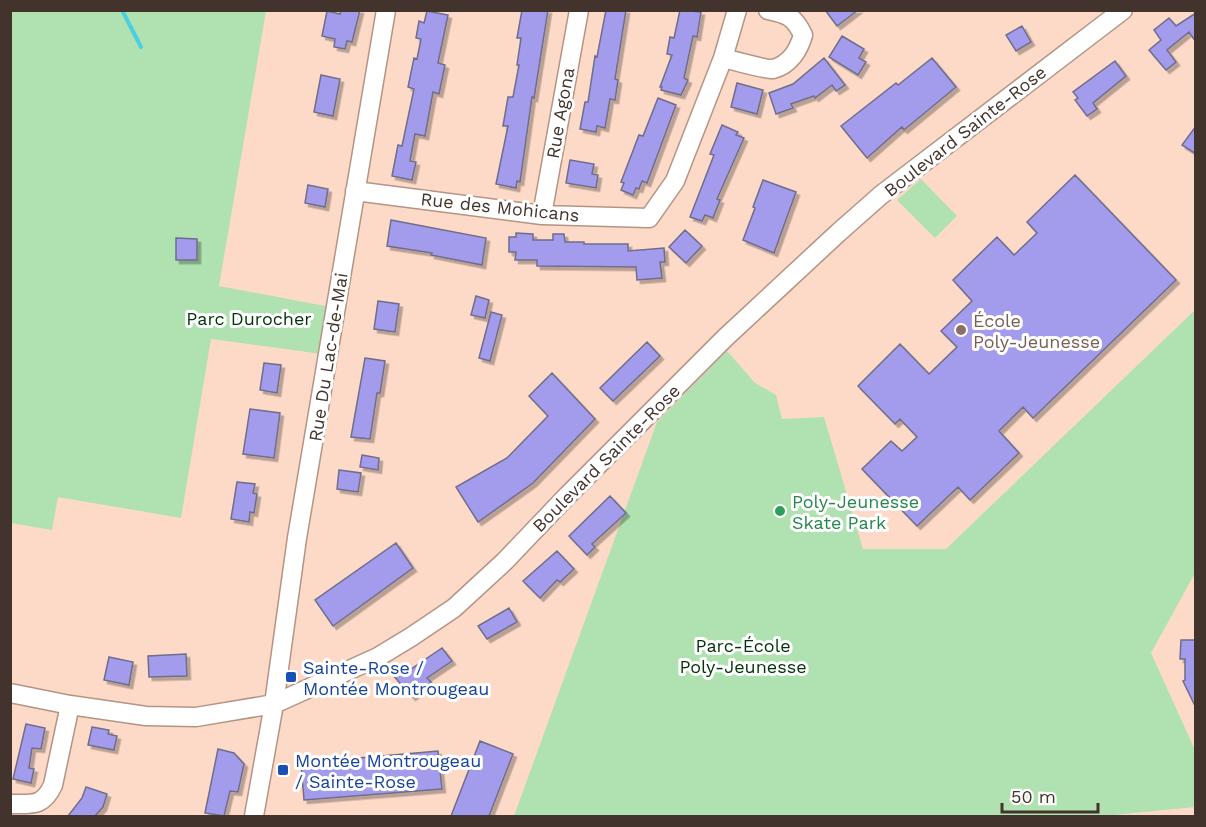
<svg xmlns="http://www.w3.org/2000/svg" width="1206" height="827" font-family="'Work Sans',sans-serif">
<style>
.green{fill:#b0e1b0}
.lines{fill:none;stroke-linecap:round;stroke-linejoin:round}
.stream{stroke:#4bd0e2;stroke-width:4}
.building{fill:#a39beb;stroke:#6f6d8b;stroke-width:1.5;filter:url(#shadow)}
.minor-casing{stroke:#b49484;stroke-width:21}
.minor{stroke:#fff;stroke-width:18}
.education-dot{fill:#8d6e63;stroke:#fff;stroke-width:2}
.leisure-dot{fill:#2e9e5b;stroke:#fff;stroke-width:2}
.transit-dot{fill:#1a4fb4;stroke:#fff;stroke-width:2}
.labels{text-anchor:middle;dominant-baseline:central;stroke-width:6;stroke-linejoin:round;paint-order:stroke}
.street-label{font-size:18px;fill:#42342d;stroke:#fff}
.park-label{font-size:18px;fill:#013308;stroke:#fff}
.education-label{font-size:18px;fill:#785e54;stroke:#fff;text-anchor:start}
.leisure-label{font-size:18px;fill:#27864d;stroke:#fff;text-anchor:start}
.transit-label{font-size:18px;fill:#164399;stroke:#fff;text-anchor:start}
</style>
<defs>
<filter id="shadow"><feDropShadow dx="3.5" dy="3.5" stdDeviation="0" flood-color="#0004"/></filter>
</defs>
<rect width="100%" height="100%" fill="#fddac8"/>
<!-- green -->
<path class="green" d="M10,11h256l-47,275 117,22 -7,47 -118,-16 -30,179 -123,-21 -6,33 -41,-7z
M921,179l36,37 -22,22 -38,-38z
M1195,310v263l-44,80 44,97v57l-92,9h-589l143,-394 70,-71 28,32 21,12 6,24 42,-2 39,132h83z"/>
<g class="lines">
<!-- stream -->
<path class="stream" d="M122,10l19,37"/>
</g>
<!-- building -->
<path class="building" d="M341,10h19l-8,32 -5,-1 -2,8 -11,-2 1,-8 -13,-3 5,-25 13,3z
M522,10h26l-14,88 -2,-1 -12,85 -3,-1 -1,7 -20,-4 12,-58h-5l5,-29h5l6,-32h-2l4,-27h-4z
M606,10h20l-11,69 3,1 -3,20 -5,-1 -5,29 -8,-2 -1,6 -16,-3 5,-27h3l7,-46 2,1z
M680,10l21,2 -4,25 -4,-1 -9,42 4,2 -7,15 -20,-5 1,-3h-2l12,-32 -5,-1 3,-17 4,1z
M825,10h33l-21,16z
M427,11l21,4 -10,48 7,2 -6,29 -6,-2 -8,44 -10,-2 -5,27 6,1 -4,18 -20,-4 6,-31 4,1 12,-57 -6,-2 6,-29 3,1 4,-20 -5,-1 3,-17 5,2z
M1196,13v29l-7,-10 -22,18 9,12 -10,8 -17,-20 12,-10 -7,-10 15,-12 7,8z
M1022,26l9,16 -15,9 -10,-16z
M842,36l22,13 -5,9 7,4 -8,13 -29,-18z
M824,58l21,27 -9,6 -4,-6 -17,13 -1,-2 -23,8 2,4 -17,6 -7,-21 24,-9z
M932,58l24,29 -52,43 -2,-3 -35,31 -26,-32 55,-43 2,2z
M1115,61l11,15 -33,27 4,6 -10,7 -12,-16 3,-2 -5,-6z
M321,75l19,4 -7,37 -19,-4z
M737,83l26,7 -6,24 -26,-7z
M658,98l18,7 -29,78 -5,-2 -3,8 -3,-1 -3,7 -12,-5 3,-7 -3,-1 18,-47 4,1z
M722,125l16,7 -2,3 8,3 -27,61 3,1 -7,18 -8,-3 -3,6 -12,-4 24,-62 -4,-1z
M1196,126v28l-14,-9z
M570,160l24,4 -2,10 6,1 -2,13 -30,-5z
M1075,175l101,105 -143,138 -10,-11 -24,24 20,22 -49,47 -12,-13 -41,39 -55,-57 29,-28 11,10 15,-14 -17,-18 -5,5 -37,-38 42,-42 29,30 28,-27 -16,-16 31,-30 -19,-21 44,-43 17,18 23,-22 -10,-11z
M763,180l33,12 -22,61 -31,-13 12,-32 -2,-1z
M308,185l20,4 -3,18 -20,-4z
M391,220l95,18 -4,27 -51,-10 1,-2 -45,-7z
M685,230l17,16 -16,17 -17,-16z
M516,233l17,1v6h20v-6h11l1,8h19v2h44v7l36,-3 1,14h-5l2,16 -25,2 -1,-13 -99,-1v-6h-22l1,-8h-7v-15h7z
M176,238l21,1v21h-21z
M476,296l13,4 -4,18 -14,-3z
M378,301l21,3 -4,28 -21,-3z
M491,312l11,3 -12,46 -11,-3z
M647,342l13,14 -47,45 -13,-13z
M365,358l20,3 -5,32h-3l-7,46 -19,-2z
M264,363l17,2 -4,28 -17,-3z
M552,373l43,46 -62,64 -55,39 -22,-35 51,-29 41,-42 -19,-20z
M250,409l30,4 -6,45 -31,-4z
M362,455l17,3 -1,12 -18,-3z
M339,470l22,3 -3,19 -21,-3z
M237,482l18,2 -2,9 4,1 -3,19 -4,-1 -1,10 -18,-3z
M610,496l16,17 -34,31 3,3 -8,8 -18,-19z
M396,543l17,25 -80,58 -18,-26z
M557,551l17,18 -14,13 -3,-2 -17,18 -17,-17z
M509,608l8,14 -30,17 -9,-13z
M1181,640h15v68l-13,-27 2,-1v-21h-5z
M442,648l10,13 -25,17 4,4 -19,15 -19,-22 14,-11 4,5z
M186,654l1,22 -38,1 -1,-21z
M109,657l24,5 -4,23 -25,-5z
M26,724l19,4 -4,21 -9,-1 -3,20 5,1 -3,14 -18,-4z
M92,727l17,3 -1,4 9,2 -3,14 -26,-5z
M480,741l33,13 -24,62h-38z
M218,749l16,4 10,11 -6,28 -8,-1 -6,25 -19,-3z
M438,751l4,38 -138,11 -3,-37z
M86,787l21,7 -4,13 -8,9h-27l14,-18z"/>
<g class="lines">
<defs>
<path id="minor" d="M723,58c9,2 43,12 50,11 17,-4 26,-20 30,-34 -9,-19 -16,-21 -35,-25
M355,191l187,24 107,3 26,-37 48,-123 14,-48
M542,215l37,-205
M10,693l60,12 76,11 50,1 78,-13 104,-47 33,-20 43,-29 51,-47 62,-65 159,-159 112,-104 43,-38 242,-185
M10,804c22,0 33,3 43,-19l17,-80
M254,816l20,-112 23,-166 89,-528"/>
</defs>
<!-- minor casing -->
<use href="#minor" class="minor-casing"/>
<!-- minor -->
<use href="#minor" class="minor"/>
</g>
<!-- markers -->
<circle class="education-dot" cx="961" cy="330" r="6"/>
<circle class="leisure-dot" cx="780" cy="511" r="6"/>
<g class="transit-dot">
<rect x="285" y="671" width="12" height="12" rx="3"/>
<rect x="277" y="764" width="12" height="12" rx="3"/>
</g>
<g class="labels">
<!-- street labels -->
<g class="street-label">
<text transform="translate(560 113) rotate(-80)">Rue Agona</text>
<text transform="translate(965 131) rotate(-38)">Boulevard Sainte-Rose</text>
<text transform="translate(500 207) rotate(6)">Rue des Mohicans</text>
<text transform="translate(328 357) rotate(-81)">Rue Du Lac-de-Mai</text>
<text transform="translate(606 458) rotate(-45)">Boulevard Sainte-Rose</text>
</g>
<!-- park labels -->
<g class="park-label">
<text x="249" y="318">Parc Durocher</text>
<text x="743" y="645">Parc-École<tspan x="743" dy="21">Poly-Jeunesse</tspan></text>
</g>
<!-- education labels -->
<g class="education-label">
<text x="973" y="320">École<tspan x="973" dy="21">Poly-Jeunesse</tspan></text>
</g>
<!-- leisure labels -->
<g class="leisure-label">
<text x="792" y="501">Poly-Jeunesse<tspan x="792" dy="21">Skate Park</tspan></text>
</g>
<!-- transit labels -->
<g class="transit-label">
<text x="303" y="667">Sainte-Rose /<tspan x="303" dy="21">Montée Montrougeau</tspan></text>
<text x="295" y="760">Montée Montrougeau<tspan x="295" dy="21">/ Sainte-Rose</tspan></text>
</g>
</g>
<!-- border -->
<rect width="1206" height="827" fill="none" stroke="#42342d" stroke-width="24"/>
<!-- scale -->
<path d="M1002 803v9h96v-9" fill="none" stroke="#42342d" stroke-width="3"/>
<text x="1011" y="803" font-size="18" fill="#42342d" stroke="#ffffff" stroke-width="4.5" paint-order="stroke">50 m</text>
</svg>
